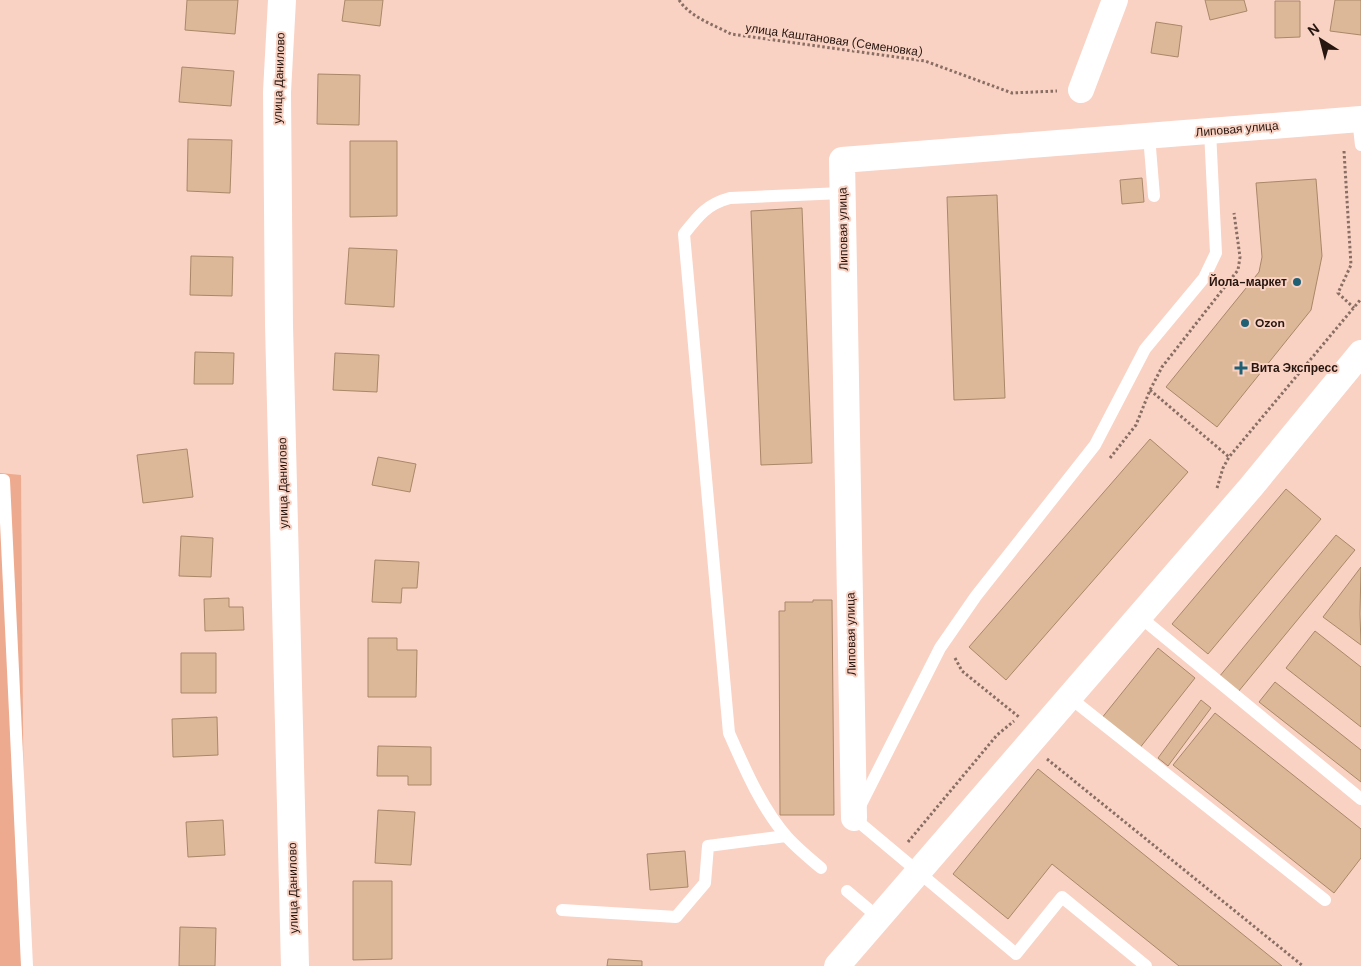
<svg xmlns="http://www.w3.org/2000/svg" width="1361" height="966" font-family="'DM Sans',sans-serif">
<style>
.green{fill:#edaa8e}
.building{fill:#ddb898;stroke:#aa8768}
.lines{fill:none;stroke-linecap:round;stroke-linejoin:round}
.path{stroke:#896e63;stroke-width:3;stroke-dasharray:2.5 2.5;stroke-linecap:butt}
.service{stroke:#fff;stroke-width:12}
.minor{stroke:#fff;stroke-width:26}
.secondary{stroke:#fff;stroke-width:28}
.poi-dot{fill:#1f6074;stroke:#f9d2c3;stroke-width:2}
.labels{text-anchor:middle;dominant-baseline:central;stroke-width:4;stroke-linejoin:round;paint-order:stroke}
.street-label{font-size:12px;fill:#26160f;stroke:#f9d2c3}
.poi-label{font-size:12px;font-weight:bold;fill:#26160f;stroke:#f9d2c3;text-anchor:start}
</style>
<rect width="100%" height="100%" fill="#f9d2c3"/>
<!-- green -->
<path class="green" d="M0,473l21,2 4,491h-25z"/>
<!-- building -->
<path class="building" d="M187,0h51l-3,34 -50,-4z
M345,0h38l-3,26 -38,-5z
M1205,0h39l3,11 -37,9z
M1335,0h26v35l-31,-4z
M1275,1h25v36l-25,1z
M1156,22l26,4 -4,31 -27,-4z
M182,67l52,4 -3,35 -52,-4z
M318,74l42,1 -1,50 -42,-1z
M188,139l44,1 -2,53 -43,-2z
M350,141h47v75l-47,1z
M1142,178l2,24 -22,2 -2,-24z
M1316,179l6,77 -11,54 -94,117 -51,-40 93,-115 3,-15 -6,-74z
M997,195l8,203 -51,2 -7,-203z
M802,208l10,255 -51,2 -10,-254z
M349,248l48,2 -3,57 -49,-3z
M191,256l42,1 -1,39 -42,-1z
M195,352l39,1 -1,31h-39z
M335,353l44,2 -2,37 -44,-2z
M1150,439l38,33 -182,208 -37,-33z
M187,449l6,48 -50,6 -6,-48z
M378,457l38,7 -6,28 -38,-7z
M1286,489l35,30 -113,135 -36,-30z
M1336,535l19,15 -117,142 -19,-15z
M181,536l32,2 -2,39 -32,-1z
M375,560l44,2 -2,26h-15l-1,15 -29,-1z
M1361,567l-1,47 1,31 -38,-28z
M229,598v9h14l1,23 -39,1 -1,-32z
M813,600h19l2,215h-54l-1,-204h6v-9h28z
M1315,631l46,36v60l-75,-59z
M368,638h29v12h20l-1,47h-48z
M1158,648l37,30 -56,71 -38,-30z
M181,653h35v40h-35z
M1275,682l86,68v32l-102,-80z
M1201,700l10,8 -43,58 -10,-8z
M1215,713l146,116v29l-27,35 -161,-128z
M217,717l1,38 -45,2 -1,-38z
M378,746l53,1v38h-23v-9h-31z
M1038,769l244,197h-103l-127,-102 -44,55 -55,-45z
M378,810l37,2 -4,53 -36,-2z
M223,820l2,35 -37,2 -2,-35z
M685,851l3,36 -38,3 -3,-36z
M353,881h39v78l-39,1z
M180,927l36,1 -1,38h-36z
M608,959l34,2v5h-35z"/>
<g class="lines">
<!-- path -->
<path class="path" d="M679,0c11,17 35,25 52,34l194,27 87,32 45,-2
M1344,151l7,114 -13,28 16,15
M1150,390l79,67
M1110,458l26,-33 14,-35 12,-23 76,-97 2,-13 -6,-44
M1217,488l6,-20 6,-11 132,-158
M955,658l7,13 57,46
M1047,759l256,207
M908,842l89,-107 17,-14"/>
<!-- service -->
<path class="service" d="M1358,119l3,26
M1149,136l5,60
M0,480h4l23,486
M1139,616l222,183
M1069,697l256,203
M821,868c-12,-10 -24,-20 -34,-31 -25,-28 -43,-70 -58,-104l-45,-499c14,-18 23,-30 46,-36l112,-5
M847,891l32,27
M562,910l114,7 29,-34 3,-37 78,-10
M1146,966l-84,-69 -46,57 -162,-136 86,-170 36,-52 119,-151 50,-96 59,-71 12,-25 -6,-122"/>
<!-- minor -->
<path class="minor" d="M1081,90l34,-90
M854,818l-12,-658 519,-41
M837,966l414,-479 110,-134"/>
<!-- secondary -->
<path class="secondary" d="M282,0l-5,92 2,233 16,641"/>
</g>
<!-- markers -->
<g class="poi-dot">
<circle cx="1297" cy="282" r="5"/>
<circle cx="1245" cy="323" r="5"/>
<path d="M1238.5 360.5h5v5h5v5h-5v5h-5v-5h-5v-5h5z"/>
</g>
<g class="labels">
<!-- street labels -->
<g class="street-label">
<text transform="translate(834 40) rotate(8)">улица Каштановая (Семеновка)</text>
<text transform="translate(279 78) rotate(-88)">улица Данилово</text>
<text transform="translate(1237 129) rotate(-5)">Липовая улица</text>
<text transform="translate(843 229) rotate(-91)">Липовая улица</text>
<text transform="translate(283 483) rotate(-91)">улица Данилово</text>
<text transform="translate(851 634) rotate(-91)">Липовая улица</text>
<text transform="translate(293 888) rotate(-91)">улица Данилово</text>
</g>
<!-- poi labels -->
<g class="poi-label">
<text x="1287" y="282" text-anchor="end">Йола-маркет</text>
<text x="1255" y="323">Ozon</text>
<text x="1251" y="368">Вита Экспресс</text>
</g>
</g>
<!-- north arrow -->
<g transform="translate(1321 40) rotate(324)" stroke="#f9d2c3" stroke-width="4" paint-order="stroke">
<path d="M0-4L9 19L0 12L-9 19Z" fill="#26160f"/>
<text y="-8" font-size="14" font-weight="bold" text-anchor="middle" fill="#26160f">N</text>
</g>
</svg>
